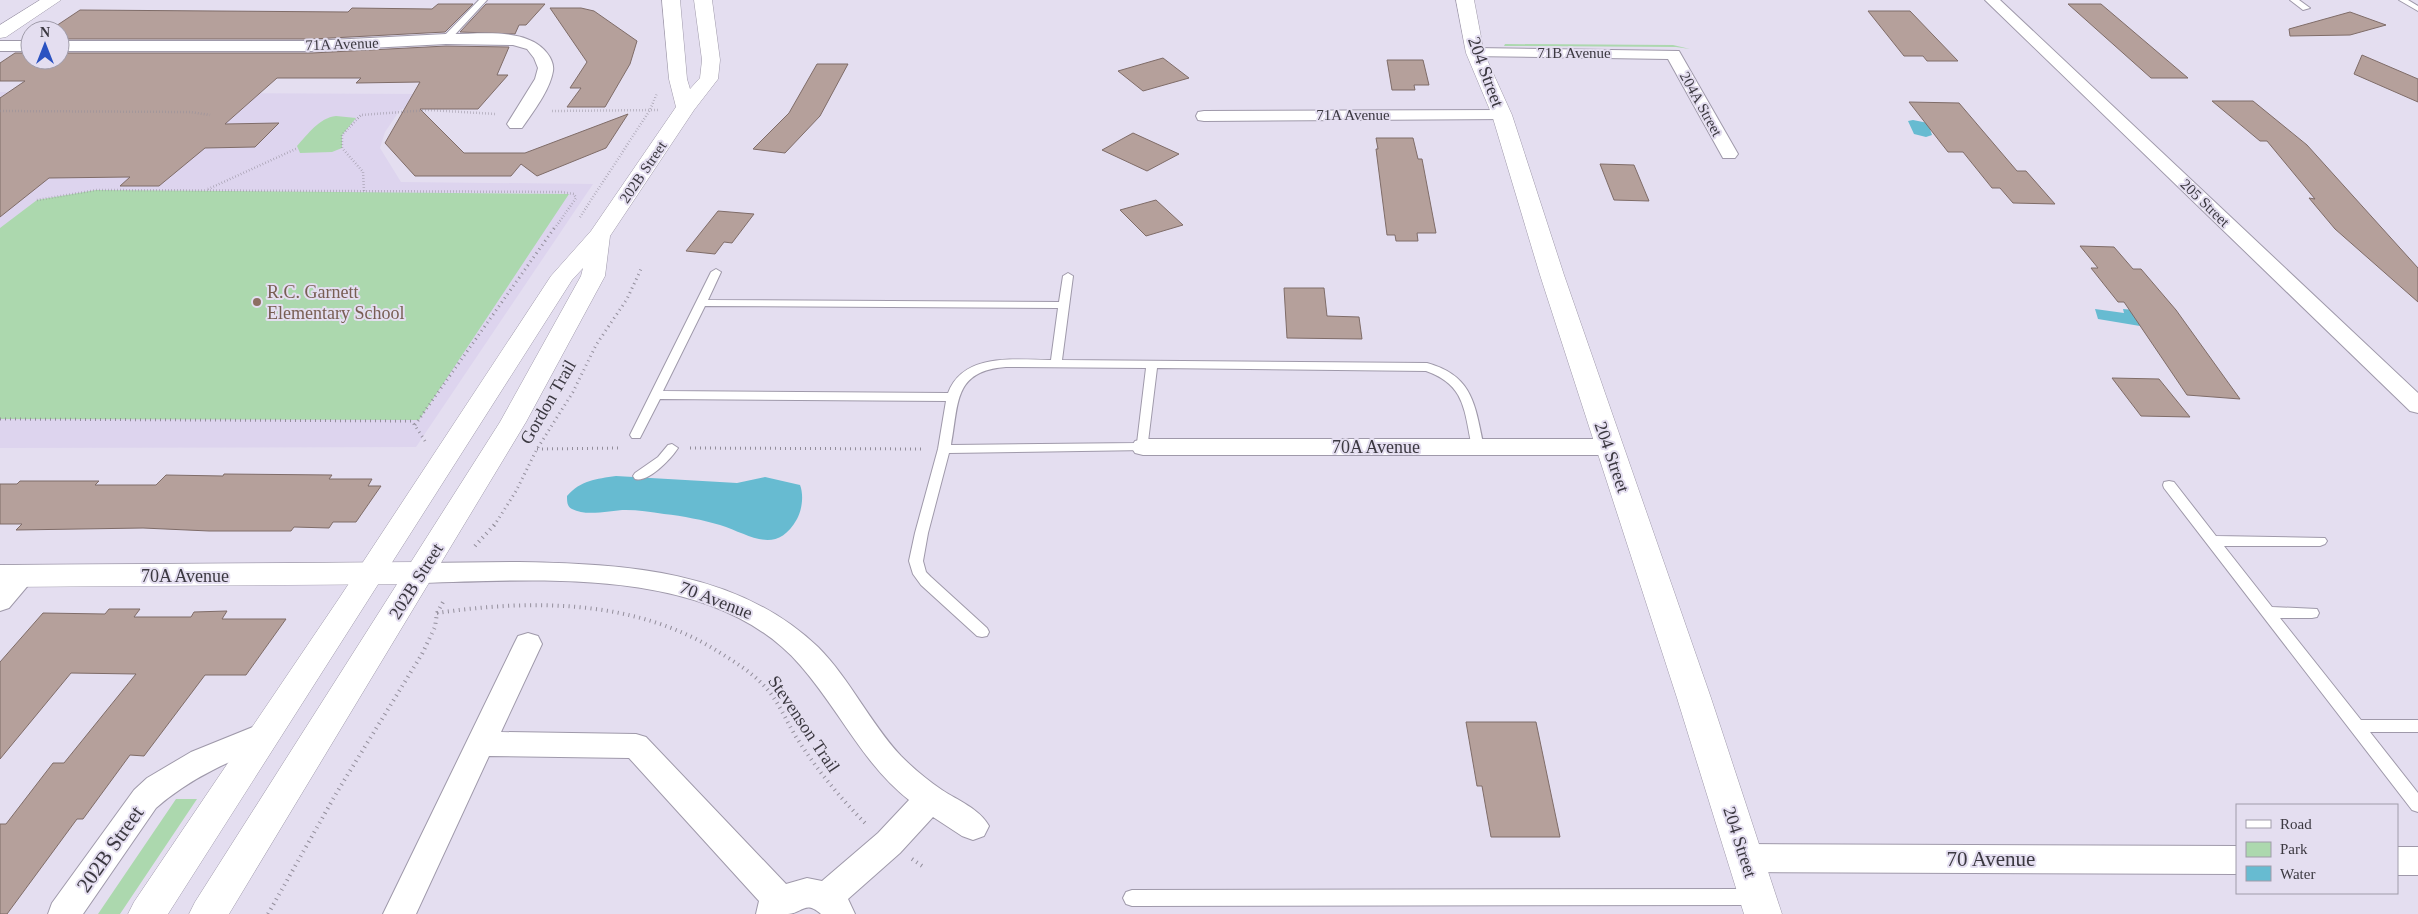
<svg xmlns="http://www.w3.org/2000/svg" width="2418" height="914" font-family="Georgia,serif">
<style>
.built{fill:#ddd4ee}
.green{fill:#acd8ae}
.water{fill:#67bbd1}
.building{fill:#b5a09b;stroke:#7f6c68}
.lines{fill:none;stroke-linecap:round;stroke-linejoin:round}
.service-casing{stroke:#9f99aa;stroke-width:2}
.minor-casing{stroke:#9f99aa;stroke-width:2}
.tertiary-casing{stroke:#9f99aa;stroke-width:1}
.secondary-casing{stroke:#9f99aa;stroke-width:1}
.path-far2{stroke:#938e9b;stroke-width:2.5;stroke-dasharray:0.5 2.5;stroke-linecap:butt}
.path-far1{stroke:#938e9b;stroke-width:3;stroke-dasharray:1 4;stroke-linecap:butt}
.path{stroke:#938e9b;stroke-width:4;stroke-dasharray:1 4.5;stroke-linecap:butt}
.service{fill:#fff;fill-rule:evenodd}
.minor{fill:#fff;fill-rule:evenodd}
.tertiary{fill:#fff;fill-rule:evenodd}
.secondary{fill:#fff;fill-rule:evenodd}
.education-dot{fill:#8d6e63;stroke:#e4def0;stroke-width:2}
.labels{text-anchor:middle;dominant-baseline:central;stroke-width:4;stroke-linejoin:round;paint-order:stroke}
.far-street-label{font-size:15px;fill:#3b3840;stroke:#e4def0}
.street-label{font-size:18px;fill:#3b3840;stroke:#e4def0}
.education-label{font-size:18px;fill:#785e54;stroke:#e4def0;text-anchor:start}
.near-street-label{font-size:21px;fill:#3b3840;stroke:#e4def0}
</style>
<rect width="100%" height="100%" fill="#e4def0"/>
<!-- built -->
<path class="built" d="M0,92l419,2 -14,14 -5,2 -15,22 -5,16 21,34 192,2 -177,263 -416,1z"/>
<!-- green -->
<path class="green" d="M1505,44l168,1 17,4 -14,-2 -168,-1h-4z
M336,116l20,2 -14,17v13l-10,4 -32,1 -3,-7c11,-12 22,-28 39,-30z
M96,190l473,4 -150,226 -419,-1v-191l37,-28z
M176,799h21l-77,115h-22z"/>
<!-- water -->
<path class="water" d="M1913,120l15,3 4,12 -6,2 -12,-3 -6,-13z
M2095,309l29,4 -1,-4 12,1 5,16 -42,-7z
M616,476l121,7 28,-6 35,8c4,10 2,25 -3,34 -21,37 -46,16 -77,6 -17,-5 -37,-9 -56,-11 -13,-2 -26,-4 -38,-4 -16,0 -39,7 -54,-1 -5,-2 -5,-8 -5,-13 14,-16 29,-17 49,-20z"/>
<!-- building -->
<path class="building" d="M438,4h35l-28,28 -133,7h-252v-9h-10l30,-20 268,2 4,-4 80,1z
M486,4h59l-19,21h-7l-4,9 -55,-2z
M2068,4h33l87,74h-37z
M550,8h31l13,3 43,30 -7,23 -25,43h-38l14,-19h-11l17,-26z
M1868,11h42l48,50h-31l-4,-5h-19z
M2350,12l36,13 -36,10 -60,1 -1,-7z
M446,46l63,1 -12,28h11l-30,34h-58l44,44h61l103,-39 -22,34 -69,28 -16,-12 -10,12h-96l-30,-33 35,-61 -64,1 5,-5h-84l-52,46 54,-1 -24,24 -50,1 -46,38h-39l10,-9 -81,1 -49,39v-119l25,-17h-25v-18l15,-10h15v7h30v-7h252z
M2362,55l56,24v23l-64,-28z
M1163,58l26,20 -46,13 -25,-20z
M1387,60h36l6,25h-15l1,5h-23z
M817,64h31l-28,52 -35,37 -32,-4 36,-36z
M2212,101h41l54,44 111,123v34l-83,-73 -26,-31 6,1 -48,-58h-7z
M1909,102l50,1 58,68h9l29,33 -42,-1 -13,-15h-8l-29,-36h-15z
M1133,133l46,21 -32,17 -45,-21z
M1376,138h37l5,21h4l14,74h-19l1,8h-22l-1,-6h-8l-11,-86h2z
M1600,164l34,1 15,36 -35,-1z
M1156,200l27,25 -37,11 -26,-26z
M718,211l36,3 -22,29 -8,-1 -9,12 -29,-3z
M2080,246l34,1 19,22h8l35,41 64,89 -53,-4 -63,-93h-6l-27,-34h7z
M1284,288h40l3,28 32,1 3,22 -75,-1z
M2112,378l47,1 31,38 -49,-1z
M224,474l108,1 -3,4h43l-4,7h13l-25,36h-23l-4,6 -35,-1 -3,4h-82l-66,-3 -127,2 6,-6h-22v-40h17l3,-3h79l-4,4h61l10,-10 57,1z
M109,609h31l-6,8h57l3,-5 33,-1 -5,8h64l-40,56h-41l-61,81 -14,-1 -47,64h-6l-70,95h-7v-90h6l47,-61h11l72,-89 -65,-1 -71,86v-97l43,-49 62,1z
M1466,722h70l24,115h-69l-9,-51h-5z"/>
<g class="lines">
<defs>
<path id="service" d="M479,0h8l-38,41h-6v-4z
M2290,0h9l11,8 -7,2z
M2399,0h9l10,6v5z
M716,269l5,3 -13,28 351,2 4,-26 5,-3 5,3 -11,84 365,3c47,13 48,43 57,84l-6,4 -6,-4c-8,-36 -6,-62 -46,-76l-269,-3 -10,82 -198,3 -21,80 -5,28 3,11 5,5 56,51 2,4 -2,4 -5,1 -5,-1 -56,-51 -8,-11 -4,-13 6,-28 23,-84 8,-48 -286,-2 -20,39h-8l-2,-3 81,-163zM705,306l353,2 -7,52c-36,0 -87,-8 -103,33l-285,-2zM1006,367l140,1 -9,75 -186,2c8,-42 2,-74 55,-78z
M672,444l6,4c-7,11 -30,35 -43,31l-2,-3 2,-3 23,-16 10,-12z
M2169,481l5,1 42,54 109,2 2,3 -2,3 -5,2h-96l48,61 45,2 2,4 -2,4 -5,1h-32l81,102h57v12h-48l48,61v19l-6,-2 -248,-322 -1,-3 1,-3z
M1755,889l6,2 3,6 -3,6 -6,2 -623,1 -6,-2 -3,-6 3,-6 6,-2z"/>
<path id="minor" d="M1985,0h15l418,393v20l-8,-2z
M446,34c31,1 80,-8 101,19 4,5 7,12 6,18 -3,19 -20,41 -31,57h-12l-3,-4 28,-45 3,-11 -4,-10 -7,-9 -14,-4 -67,-1 -134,7h-252v-10h252z
M0,41h30v10h-30z
M1475,48l204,3 59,103 -3,4h-12l-55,-99 -199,-3 -2,-3 2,-3z
M1502,110l6,1 2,4 -2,4 -304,2 -6,-1 -2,-4 2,-4 6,-1z
M1143,439h466l8,2 4,6 -4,6 -8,2h-466l-8,-2 -4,-6 4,-6z
M519,562c107,2 218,8 299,85 32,32 52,76 83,109 12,12 26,24 41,34 15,10 38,19 47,36l-5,10 -11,4 -11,-4 -29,-19 -33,36 -52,46 7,15h-34c-16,-14 -18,-1 -33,0 -11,0 -22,0 -32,0l3,-13 -130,-143 -140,-2 -73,158h-33l131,-270 4,-8 10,-3 10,3 4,8 -41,88 135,2 10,3 140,147 21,-6 15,3 56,-48 31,-33c-47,-37 -70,-91 -109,-135 -87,-100 -259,-85 -379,-82l-9,-3 -4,-7 4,-7 9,-3z
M23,566l9,3 4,7 -27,32 -9,3v-27l14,-15z
M265,722l10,3 5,9 -5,9c-43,17 -84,34 -119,65l-73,106h-35l4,-11 82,-113 13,-12 44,-26z
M1745,844l492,2v28l-492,-2 -11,-4 -5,-10 5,-10z
M2397,847h21v28h-21z"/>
<path id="tertiary" d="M40,0h21l-55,37 -6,1v-13z
M1456,0h18l10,53 28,62 52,160 147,423 71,216h-38l-67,-216 -137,-423 -48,-160 -26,-62z
M421,562l11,3 4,8 -4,8 -11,3 -421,3v-22z"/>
<path id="secondary" d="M662,0h18l7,79 3,10 10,-11 2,-18 -8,-60h18l8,60 -2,19 -24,31 -84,126 -5,40 -79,146 -297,492h-40l6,-12 305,-480 81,-146 2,-8 -11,12 -404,634h-40l6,-12 206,-305 211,-321 40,-45 85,-124 -7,-28z"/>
</defs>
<!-- service casing -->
<use href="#service" class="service-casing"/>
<!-- minor casing -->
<use href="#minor" class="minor-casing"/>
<!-- tertiary casing -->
<use href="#tertiary" class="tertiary-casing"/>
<!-- secondary casing -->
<use href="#secondary" class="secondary-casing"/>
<!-- path-far2 -->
<path class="path-far2" d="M0,111l190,1 20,3
M552,111l106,-1
M208,189l90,-41
M364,191l-1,-19 -21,-24v-13l19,-20 68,-5 67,4
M37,200l59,-10 465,2 13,2 2,4 -21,30
M580,217l70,-107 7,-17"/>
<!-- path-far1 -->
<path class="path-far1" d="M0,419l412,2 13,20
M415,425l140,-198
M690,448l234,1
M537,449l84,-1
M494,526l22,-35 21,-42 36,-57 23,-47 31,-46 14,-30"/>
<!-- path -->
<path class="path" d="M475,546l20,-22
M437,613c96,-14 201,-14 285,41 16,10 32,20 45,35 13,15 20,34 31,51 20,31 43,59 69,85
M912,859l13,9
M268,914l69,-122 85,-138 13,-27 2,-14 6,-11"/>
<!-- service -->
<use href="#service" class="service"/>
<!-- minor -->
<use href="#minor" class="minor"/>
<!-- tertiary -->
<use href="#tertiary" class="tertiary"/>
<!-- secondary -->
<use href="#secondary" class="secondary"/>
</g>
<!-- markers -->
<circle class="education-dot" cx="257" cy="302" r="5"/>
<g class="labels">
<!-- far-street labels -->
<g class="far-street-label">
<text transform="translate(342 44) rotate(-2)">71A Avenue</text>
<text x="1574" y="53">71B Avenue</text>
<text transform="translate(1701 104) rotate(61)">204A Street</text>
<text x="1353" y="115">71A Avenue</text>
<text transform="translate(643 172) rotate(-56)">202B Street</text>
<text transform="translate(2205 203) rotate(44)">205 Street</text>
</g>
<!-- street labels -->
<g class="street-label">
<text transform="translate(1486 72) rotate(70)">204 Street</text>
<text transform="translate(548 402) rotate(-60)">Gordon Trail</text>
<text x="1376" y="447">70A Avenue</text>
<text transform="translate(1612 457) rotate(71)">204 Street</text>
<text x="185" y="576">70A Avenue</text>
<text transform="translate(416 581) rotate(-58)">202B Street</text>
<text transform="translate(716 600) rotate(21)">70 Avenue</text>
<text transform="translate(804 724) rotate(56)">Stevenson Trail</text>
<text transform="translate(1740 842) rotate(72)">204 Street</text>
</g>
<!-- education labels -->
<g class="education-label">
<text x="267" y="292">R.C. Garnett<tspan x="267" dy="21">Elementary School</tspan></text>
</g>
<!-- near-street labels -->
<g class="near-street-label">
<text transform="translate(110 849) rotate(-55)">202B Street</text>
<text x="1991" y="859">70 Avenue</text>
</g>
</g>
<!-- legend -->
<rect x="2236" y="804" width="162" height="90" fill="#e4def0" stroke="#a09caa"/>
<rect x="2246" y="820" width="25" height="8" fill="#ffffff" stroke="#a09caa"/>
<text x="2280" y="829" font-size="15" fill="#3b3840">Road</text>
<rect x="2246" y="842" width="25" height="15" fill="#acd8ae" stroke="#a09caa"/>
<text x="2280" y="854" font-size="15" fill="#3b3840">Park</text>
<rect x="2246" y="866" width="25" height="15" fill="#67bbd1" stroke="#a09caa"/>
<text x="2280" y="879" font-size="15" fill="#3b3840">Water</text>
<!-- north arrow -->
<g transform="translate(45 45)"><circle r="24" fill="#e4def0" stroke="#a09caa"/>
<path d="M0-4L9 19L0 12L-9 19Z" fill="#2a52c1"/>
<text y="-8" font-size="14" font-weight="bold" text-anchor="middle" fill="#3b3840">N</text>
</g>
</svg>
